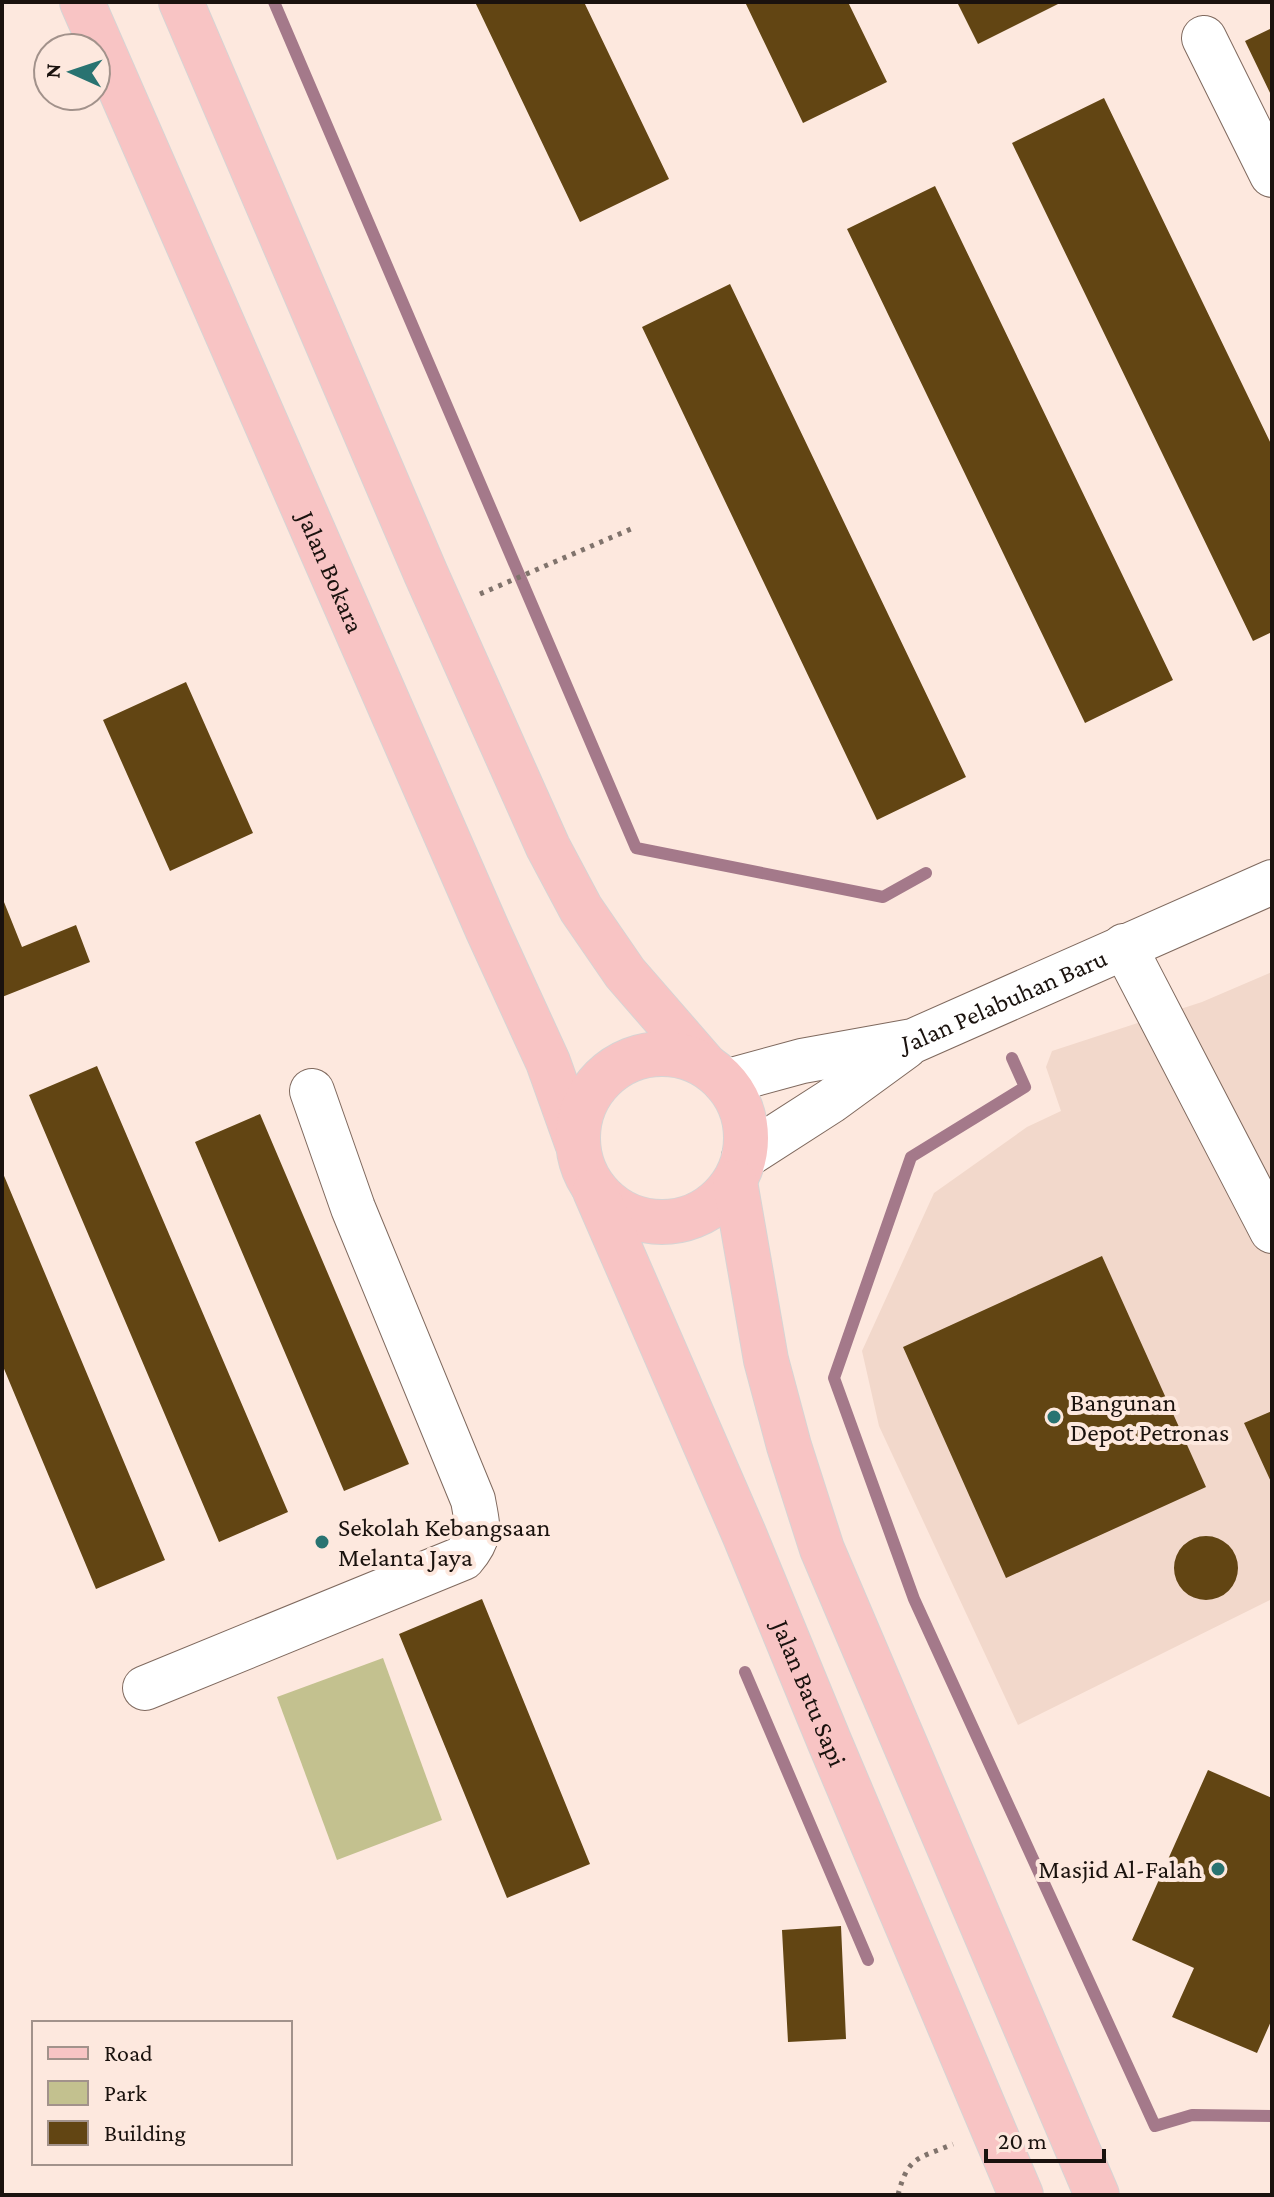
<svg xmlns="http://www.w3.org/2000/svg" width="1274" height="2197" font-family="'Crimson Pro',serif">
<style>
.built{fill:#f2d8cb}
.green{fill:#c3c18f}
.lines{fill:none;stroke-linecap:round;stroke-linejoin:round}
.stream{stroke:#a4798a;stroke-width:12}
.building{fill:#624513}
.minor-casing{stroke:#7f695e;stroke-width:46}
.major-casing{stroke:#d6d4d4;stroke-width:46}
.path{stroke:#80736c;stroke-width:5;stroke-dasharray:4 6;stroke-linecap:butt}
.minor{stroke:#fff;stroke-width:44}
.major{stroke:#f8c4c4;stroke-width:44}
.poi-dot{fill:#297371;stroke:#fde8de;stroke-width:3}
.labels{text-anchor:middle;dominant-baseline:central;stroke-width:8;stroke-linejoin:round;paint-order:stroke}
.street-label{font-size:26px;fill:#1a120e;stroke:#fde8de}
.poi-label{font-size:26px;fill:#1a120e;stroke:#fde8de;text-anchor:start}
</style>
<rect width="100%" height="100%" fill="#fde8de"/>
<!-- built -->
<path class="built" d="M1272,972v627l-254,126 -139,-299 -17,-75 72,-158 93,-66 34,-16 -15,-44 6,-16 150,-49z"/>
<!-- green -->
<path class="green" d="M383,1658l59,162 -105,40 -60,-163z"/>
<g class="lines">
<!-- stream -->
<path class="stream" d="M274,2l362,846 247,49 43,-24
M1012,1058l13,29 -114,70 -77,221 80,221 241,527 37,-11 80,1
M745,1672l123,288"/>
</g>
<!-- building -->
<path class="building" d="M475,2h109l85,177 -89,43z
M745,2h103l39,80 -84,41z
M957,2h105l-84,42z
M1272,28v69l-27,-56z
M1104,98l168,348v186l-19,9 -241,-498z
M935,186l238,494 -88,43 -238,-494z
M730,284l236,493 -89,43 -235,-493z
M186,682l67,151 -83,38 -67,-151z
M2,897l20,50 54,-22 14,37 -88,35z
M97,1066l191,446 -69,30 -190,-447z
M260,1114l149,350 -65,27 -149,-349z
M2,1171l163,389 -69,29 -94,-225z
M1102,1256l104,231 -200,91 -103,-231z
M1272,1411v73l-28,-61z
M1174 1568a32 32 0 1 1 64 0a32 32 0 1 1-64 0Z
M482,1599l108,265 -83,34 -108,-264z
M1208,1770l64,28v221l-15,34 -85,-36 22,-49 -62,-28z
M841,1926l5,113 -58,3 -6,-112z"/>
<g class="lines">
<defs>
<g id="minor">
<path d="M1204,38l68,137"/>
<path d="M1124,946l148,285"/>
<path id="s1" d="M725,1082l77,-21 111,-20 359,-159"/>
<path d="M744,1157l87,-56 74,-54"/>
<path d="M145,1688l318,-130c19,-22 15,-30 10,-58l-120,-292 -41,-117"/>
</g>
<g id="major">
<path id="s2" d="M82,2l406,929 60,131 29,81"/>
<path d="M181,2l245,572 122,273 33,62 44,64 80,92"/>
<circle cx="662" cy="1138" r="84"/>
<path d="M735,1182l31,178 23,86 33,103 275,646"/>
<path id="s3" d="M595,1191l149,343 86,209 191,452"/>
</g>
</defs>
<!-- minor casing -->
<use href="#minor" class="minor-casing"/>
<!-- major casing -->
<use href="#major" class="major-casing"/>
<!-- path -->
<path class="path" d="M480,594l151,-65
M898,2195c10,-40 21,-36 55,-51"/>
<!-- minor -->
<use href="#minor" class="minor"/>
<!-- major -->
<use href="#major" class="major"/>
</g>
<!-- markers -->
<g class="poi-dot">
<circle cx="1054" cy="1417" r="8"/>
<circle cx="322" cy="1542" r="8"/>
<circle cx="1218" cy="1869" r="8"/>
</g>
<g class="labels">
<!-- street labels -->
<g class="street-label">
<text stroke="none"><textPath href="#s2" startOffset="622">Jalan Bokara</textPath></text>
<text stroke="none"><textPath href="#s1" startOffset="292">Jalan Pelabuhan Baru</textPath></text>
<text stroke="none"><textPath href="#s3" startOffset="546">Jalan Batu Sapi</textPath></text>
</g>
<!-- poi labels -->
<g class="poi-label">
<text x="1070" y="1402">Bangunan<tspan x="1070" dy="30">Depot Petronas</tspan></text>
<text x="338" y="1527">Sekolah Kebangsaan<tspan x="338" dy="30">Melanta Jaya</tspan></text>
<text x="1202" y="1869" text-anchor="end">Masjid Al-Falah</text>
</g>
</g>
<!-- border -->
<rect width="1274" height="2197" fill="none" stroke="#1a120e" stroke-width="8"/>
<!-- legend -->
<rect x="32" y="2021" width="260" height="144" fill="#fde8de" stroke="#a2928b" stroke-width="2"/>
<rect x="48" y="2047" width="40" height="12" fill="#f8c4c4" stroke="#a2928b" stroke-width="2"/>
<text x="104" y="2061" font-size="24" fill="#1a120e">Road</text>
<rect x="48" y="2081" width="40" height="24" fill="#c3c18f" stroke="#a2928b" stroke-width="2"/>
<text x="104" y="2101" font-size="24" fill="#1a120e">Park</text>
<rect x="48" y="2121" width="40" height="24" fill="#624513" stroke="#a2928b" stroke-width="2"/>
<text x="104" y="2141" font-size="24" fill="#1a120e">Building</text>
<!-- north arrow -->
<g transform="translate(72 72) rotate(273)"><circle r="38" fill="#fde8de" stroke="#a2928b" stroke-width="2"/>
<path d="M0-6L14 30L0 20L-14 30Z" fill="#297371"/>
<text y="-12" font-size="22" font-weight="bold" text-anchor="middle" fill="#1a120e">N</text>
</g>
<!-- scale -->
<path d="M986 2149v12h118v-12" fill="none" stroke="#1a120e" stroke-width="4"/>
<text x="998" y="2149" font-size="24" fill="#1a120e" stroke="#fde8de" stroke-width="6" paint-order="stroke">20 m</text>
</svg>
